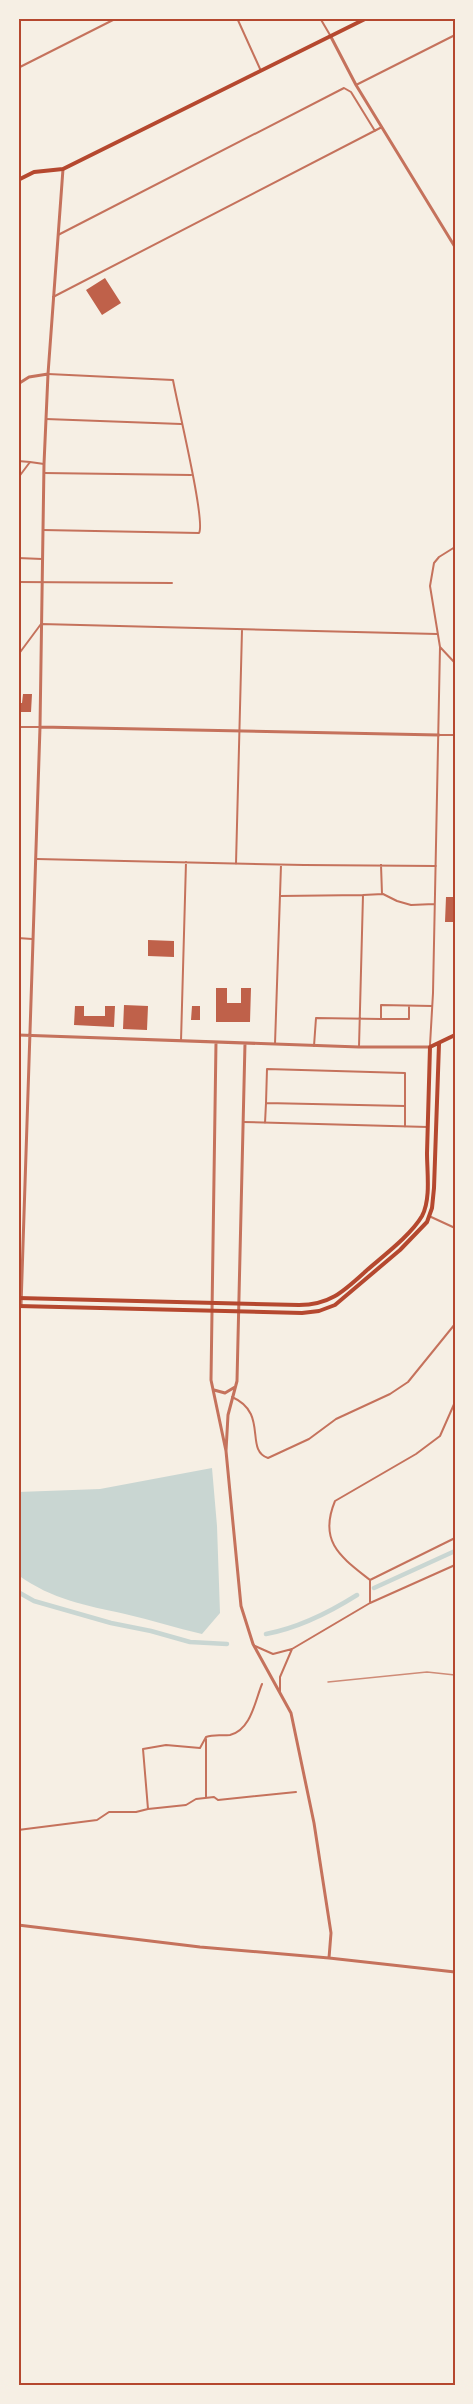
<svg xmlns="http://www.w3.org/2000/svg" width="473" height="2404" font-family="Mulish,sans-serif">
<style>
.water{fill:#c9d6d2}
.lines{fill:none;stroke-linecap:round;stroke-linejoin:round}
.canal{stroke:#c9d6d2;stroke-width:4.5}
.building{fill:#bf614a}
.minor{stroke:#c5725c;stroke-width:2}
.tertiary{stroke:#c5725c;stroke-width:3}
.primary{stroke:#b5482f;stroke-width:4}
.rail{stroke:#cf8b77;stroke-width:1.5}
.neatline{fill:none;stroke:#b5482f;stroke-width:2}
</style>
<rect width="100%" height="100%" fill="#f6efe4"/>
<!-- water -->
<path class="water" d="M212,1468l5,58 3,87 -18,21c-26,-6 -51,-14 -77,-20 -40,-9 -72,-14 -107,-39v-83l82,-3z"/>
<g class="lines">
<!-- canal -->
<path class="canal" d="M374,1588l81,-37
M18,1592l16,9 77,22 40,8 39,11 37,2
M266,1634c32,-6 64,-22 91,-39"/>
</g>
<!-- building -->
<path class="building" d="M105,278l16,25 -19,12 -16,-25z
M23,694h9l-1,18h-13v-9h4z
M446,897h9v25h-10z
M148,940l26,1v16l-26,-1z
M216,988h11v15h14v-15h10l-1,34h-34z
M124,1005l24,1 -1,24 -24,-1z
M75,1006h9v10h21v-10h10l-1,21 -40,-2z
M192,1006h8v14h-9z"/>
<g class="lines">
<!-- minor -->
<path class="minor" d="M237,18l24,53
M320,18l10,17
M18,68l99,-50
M356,85l99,-50
M58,235l286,-147 7,4 24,39
M53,297l329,-170
M46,419l135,5
M18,461l12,1
M44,473l147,2
M18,478l12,-16 14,2
M43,530l156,3c7,-11 -22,-130 -26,-153l-125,-6
M18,558l24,1
M18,582l154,1
M440,647l15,16
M18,655l23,-31 396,10
M18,727h21
M439,735h16
M37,859l267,6 132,1
M236,864l6,-234
M381,865l1,29
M280,896l83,-1
M18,938l14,1
M381,1019h28v-13
M181,1041l5,-179
M275,1044l6,-179
M430,1045l3,-52 7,-346 -10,-61 4,-23 5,-6 16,-10
M314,1046l2,-28 65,1v-14l51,1
M359,1047l4,-152 20,-1 14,7 14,4 23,-1
M243,1122l185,5
M265,1123l1,-20
M405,1127v-54l-138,-4 -1,34 139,3
M429,1216l26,12
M232,1397c37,16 12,53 36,61l41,-19 27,-20 54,-25 18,-12 47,-58
M370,1580c-29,-23 -52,-38 -35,-79l81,-47 24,-18 15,-34
M370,1602v-22l85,-42
M255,1646l18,8 19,-5 78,-46 85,-38
M280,1692v-15l12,-28
M206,1739v58
M148,1809l38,-4 10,-6 18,-2 4,3 78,-8
M18,1830l79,-10 12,-8h27l12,-3 -5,-60 23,-4 34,3 6,-11c8,-3 15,-1 24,-2 21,-5 25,-34 32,-51"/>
<!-- tertiary -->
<path class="tertiary" d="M331,37l25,48 99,162
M18,384l11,-7 19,-3
M40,727l399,8
M18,1035l341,12h71
M216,1042l-5,338 15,71 2,-36 9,-34 8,-338
M21,1306l19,-579 4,-263 4,-90 15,-205
M214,1390l11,3 10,-6
M226,1451l15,155 12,38 38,69 23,110 17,110 -2,25
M18,1925l182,22 129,11 126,14"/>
<!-- primary -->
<path class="primary" d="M18,180l16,-8 29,-3 304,-151
M18,1298l281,7c31,0 45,-14 67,-34 17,-15 45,-36 56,-55 9,-17 5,-44 5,-63 1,-35 2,-70 3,-106l25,-12
M18,1306l284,7 17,-2 16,-6 65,-55 27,-28 5,-14 2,-20 5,-144"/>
<!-- rail -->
<path class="rail" d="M328,1682l99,-10 28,3"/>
</g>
<!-- border -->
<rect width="473" height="2404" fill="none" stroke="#f6efe4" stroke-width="39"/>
<rect x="20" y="20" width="434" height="2364" class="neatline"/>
</svg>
